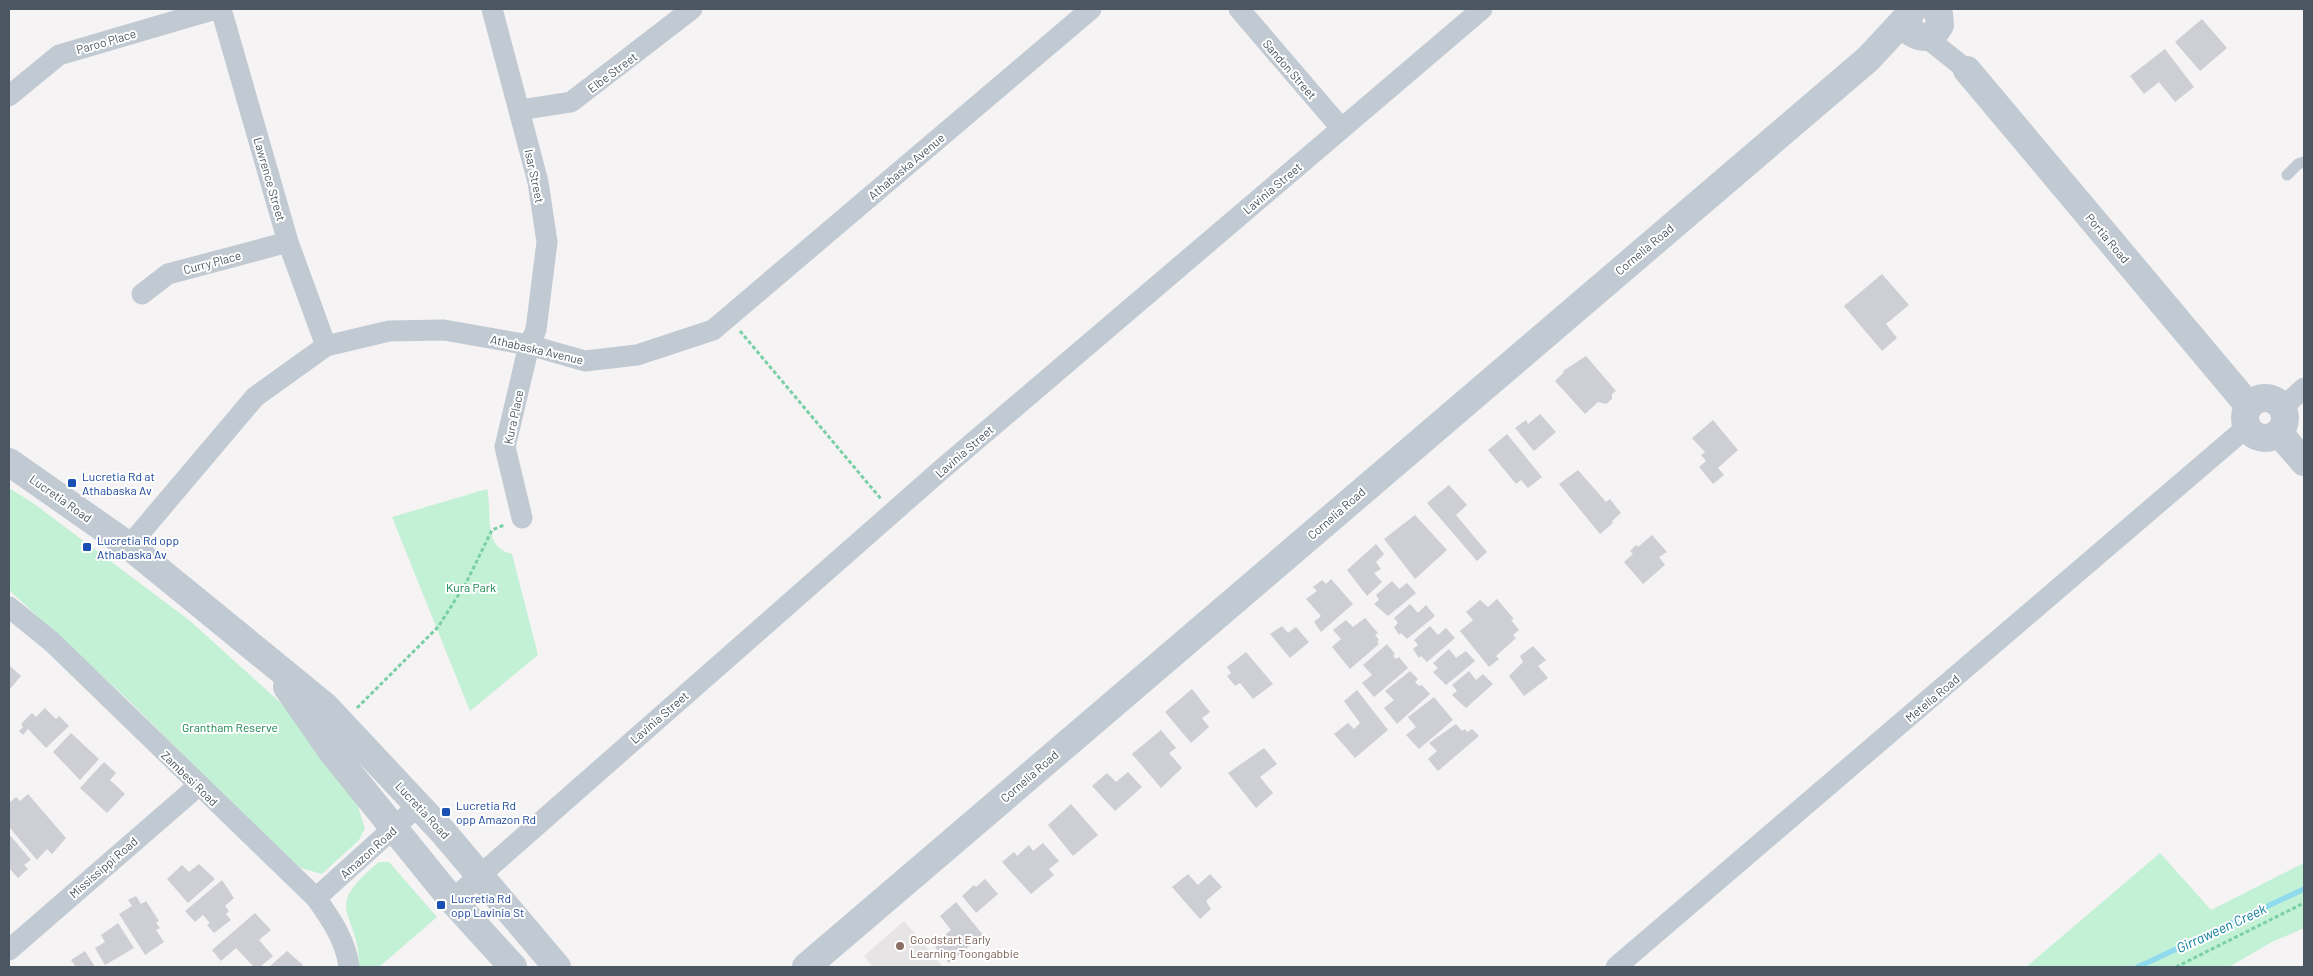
<svg xmlns="http://www.w3.org/2000/svg" width="2313" height="976" font-family="Barlow,sans-serif">
<style>
.education{fill:#e6e4e5}
.green{fill:#c3f1d5}
.lines{fill:none;stroke-linecap:round;stroke-linejoin:round}
.stream{stroke:#90daee;stroke-width:5.5}
.building{fill:#cdcfd5}
.path{stroke:#7ad0a6;stroke-width:3;stroke-dasharray:4 2.5;stroke-linecap:butt}
.service{stroke:#c1cad2;stroke-width:11}
.minor{stroke:#c1cad2;stroke-width:21}
.tertiary{stroke:#c1cad2;stroke-width:28}
.transit-dot{fill:#1a4fb4;stroke:#fff;stroke-width:2}
.education-dot{fill:#8d6e63;stroke:#fff;stroke-width:2}
.labels{text-anchor:middle;dominant-baseline:central;stroke-width:4;stroke-linejoin:round;paint-order:stroke}
.street-label{font-size:12px;fill:#4a5661;stroke:#fff}
.transit-label{font-size:12px;fill:#164399;stroke:#fff;text-anchor:start}
.park-label{font-size:12px;fill:#17864f;stroke:#fff}
.education-label{font-size:12px;fill:#785e54;stroke:#fff;text-anchor:start}
.water-label{font-size:14px;font-style:italic;fill:#0c7c9b;stroke:#fff}
</style>
<rect width="100%" height="100%" fill="#f5f3f3"/>
<!-- education -->
<path class="education" d="M904,921l13,15 26,31h-70l-9,-11z"/>
<!-- green -->
<path class="green" d="M9,488l24,15 156,117 92,83 74,95 10,30 -6,12 -37,34 -21,-6 -19,-15 -157,-156 -116,-107z
M487,489c6,22 -6,58 25,65l26,101 -68,56 -78,-194z
M2160,853l51,57 93,-47v65l-32,14 -43,25h-203z
M379,862h10l48,55 -58,50h-20c1,-56 -40,-56 20,-105z"/>
<g class="lines">
<!-- stream -->
<path class="stream" d="M2138,967l166,-78"/>
</g>
<!-- building -->
<path class="building" d="M2202,19l25,29 -27,23 -25,-29z
M2165,49l29,38 -19,15 -16,-20 -15,12 -14,-18z
M1882,274l27,31 -23,19 11,14 -15,13 -38,-45z
M1586,356l30,35 -4,3v5l-6,5 -8,-2 -13,12 -30,-33 9,-9 -1,-1z
M1540,414l16,18 -22,19 -19,-23 11,-8 2,4z
M1713,420l25,30 -20,18 6,7 -11,9 -14,-17 7,-6 -5,-6 4,-3 -13,-14z
M1507,434l35,43 -14,11 -7,-8 -5,4 -28,-34z
M1578,470l28,32 4,-3 11,14 -9,8 1,2 -13,11 -41,-50z
M1449,485l18,20 -11,10 31,37 -10,9 -50,-58z
M1415,515l32,35 -32,29 -31,-40z
M1652,535l15,17 -8,5 6,8 -22,19 -19,-22 9,-8 -3,-3 6,-6 2,2z
M1376,544l8,10 -8,8 5,7 -7,4 8,9 -15,14 -20,-26z
M1331,579l22,25 -32,28 -7,-10 7,-6 -15,-17 11,-8 -4,-4 9,-7 4,4z
M1392,581l7,8 8,-6 9,10 -28,23 -14,-12 5,-4 -3,-5z
M1497,599l17,20 -3,1 8,10 -6,5 3,3 -20,18 3,3 -10,8 -29,-36 13,-11 -7,-8 14,-12 8,7z
M1410,604l8,9 8,-8 9,11 -28,23 -6,-6 -2,2 -5,-8 4,-4 -4,-5z
M1365,618l13,15 -3,2 4,5 -2,2 2,2 -29,25 -18,-22 9,-8 -8,-9 13,-10 7,7z
M1282,626l6,7 8,-6 13,15 -19,16 -20,-24z
M1430,626l8,9 8,-7 9,10 -28,24 -6,-6 -2,2 -6,-9 5,-4 -4,-5z
M1387,644l8,10 -2,2 3,3 3,-2 9,11 -34,29 -12,-14 10,-8 -9,-10z
M1533,646l13,14 -8,6 10,12 -24,18 -15,-20 14,-14 -3,-6z
M1449,649l7,9 10,-7 9,10 -29,24 -13,-13 5,-4 -5,-5z
M1246,652l27,32 -20,15 -13,-16 -5,3 -8,-10 4,-3 -4,-6z
M9,665l12,11 -12,14z
M1410,671l8,8 -3,3 4,4 3,-1 8,9 -33,30 -13,-16 10,-8 -9,-9z
M1469,671l7,9 7,-6 10,10 -27,24 -14,-13 5,-4 -5,-6z
M1192,689l18,23 -8,6 7,9 -18,16 -26,-31z
M1357,690l31,40 -33,28 -21,-24 14,-11 6,6 6,-6 -16,-22z
M1434,697l19,23 -34,29 -13,-14 10,-8 -8,-10z
M45,708l11,11 3,-3 10,10 -23,22 -18,-19 -5,6 -4,-4 4,-4 -2,-3 11,-11 4,4z
M1456,724l6,7 3,-2 2,3 5,-3 7,7 -41,35 -10,-12 9,-8 -8,-8z
M1161,730l15,18 -7,5 13,15 -21,20 -29,-34z
M71,733l28,26 -19,21 -27,-28z
M1264,748l13,16 -17,13 13,16 -17,15 -28,-35z
M104,762l12,11 -6,7 15,14 -18,19 -27,-25z
M1128,772l14,15 -27,24 -23,-25 15,-13 9,9z
M28,794l38,44 -14,16 -5,-5 -10,11 -28,-33v-24l7,-6 4,4z
M1071,804l27,31 -25,21 -25,-31z
M9,834l22,26 -7,5 4,4 -10,9 -9,-10z
M1043,843l16,18 -10,8 5,6 -23,19 -29,-32 12,-10 3,4 12,-11 4,6z
M199,864l16,15 -27,24 -21,-24 15,-14 7,7z
M1188,874l10,11 12,-11 12,13 -16,14 5,8 -11,10 -28,-32z
M985,879l13,15 -22,19 -14,-17 12,-11 2,2z
M222,880l12,18 -9,8 4,5 -3,3 5,6 -17,13 -7,-8 3,-2 -7,-8 -8,7 -10,-11z
M136,896l5,8 5,-3 13,20 -3,2 4,5 -4,2 8,12 -19,13 -26,-41 13,-8 -4,-6z
M956,902l27,33 -34,28 -14,-16 7,-5 -2,-3 11,-9 -11,-14z
M255,913l16,17 -12,10 14,16 -13,11h-6l-18,-19 -15,13 -9,-11z
M118,923l16,25 -29,17 -10,-17 10,-6 -4,-7z
M85,951l10,16h-19l-5,-7z
M287,951l16,14 -2,2h-32z"/>
<g class="lines">
<!-- path -->
<path class="path" d="M740,331l141,168
M357,708l81,-81 28,-44 26,-53 12,-5
M2176,967l128,-64"/>
<!-- service -->
<path class="service" d="M2287,175l11,-11 6,-2"/>
<!-- minor -->
<path class="minor" d="M221,9l67,233 38,104
M492,9l46,173 9,60 -11,88 -7,15 -24,102 17,71
M1239,9l102,119
M1927,38l40,32
M9,96l50,-41 157,-46
M520,110l51,-8 121,-93
M142,294l26,-20 120,-32
M2283,407l21,-19
M129,546l126,-149 71,-51 63,-15 55,-1 85,15 56,16 52,-6 76,-25 378,-321
M9,607l43,35 264,256c15,21 30,43 33,69
M316,898l103,-93
M452,900l489,-430 541,-461
M9,950l189,-164
M1616,967l631,-540"/>
<!-- tertiary -->
<path class="tertiary" d="M1913,9c-6,9 -6,14 -1,24 12,7 21,5 28,-8l-1,-11 -4,-5
M1967,70l282,336
M2245 418a20 20 0 1 1 40 0a20 20 0 1 1-40 0Z
M2279,433l25,29
M9,462l120,84 196,160 118,126 114,135
M287,687l46,66 119,147 61,67
M806,967l1062,-908 39,-42"/>
</g>
<!-- markers -->
<g class="transit-dot">
<rect x="67" y="478" width="10" height="10" rx="2.5"/>
<rect x="82" y="542" width="10" height="10" rx="2.5"/>
<rect x="441" y="807" width="10" height="10" rx="2.5"/>
<rect x="436" y="900" width="10" height="10" rx="2.5"/>
</g>
<circle class="education-dot" cx="900" cy="946" r="5"/>
<g class="labels">
<!-- street labels -->
<g class="street-label">
<text transform="translate(106 41) rotate(-16)">Paroo Place</text>
<text transform="translate(1290 69) rotate(49)">Sandon Street</text>
<text transform="translate(612 72) rotate(-37)">Elbe Street</text>
<text transform="translate(906 166) rotate(-40)">Athabaska Avenue</text>
<text transform="translate(535 176) rotate(78)">Isar Street</text>
<text transform="translate(270 179) rotate(74)">Lawrence Street</text>
<text transform="translate(1272 188) rotate(-40)">Lavinia Street</text>
<text transform="translate(2108 238) rotate(50)">Portia Road</text>
<text transform="translate(1644 249) rotate(-40)">Cornelia Road</text>
<text transform="translate(212 262) rotate(-15)">Curry Place</text>
<text transform="translate(537 349) rotate(13)">Athabaska Avenue</text>
<text transform="translate(513 417) rotate(-78)">Kura Place</text>
<text transform="translate(964 451) rotate(-41)">Lavinia Street</text>
<text transform="translate(61 498) rotate(35)">Lucretia Road</text>
<text transform="translate(1336 513) rotate(-41)">Cornelia Road</text>
<text transform="translate(1932 698) rotate(-40)">Metella Road</text>
<text transform="translate(659 717) rotate(-41)">Lavinia Street</text>
<text transform="translate(1029 776) rotate(-41)">Cornelia Road</text>
<text transform="translate(190 778) rotate(44)">Zambesi Road</text>
<text transform="translate(423 810) rotate(47)">Lucretia Road</text>
<text transform="translate(368 852) rotate(-42)">Amazon Road</text>
<text transform="translate(103 867) rotate(-41)">Mississippi Road</text>
</g>
<!-- transit labels -->
<g class="transit-label">
<text x="82" y="476">Lucretia Rd at<tspan x="82" dy="14">Athabaska Av</tspan></text>
<text x="97" y="540">Lucretia Rd opp<tspan x="97" dy="14">Athabaska Av</tspan></text>
<text x="456" y="805">Lucretia Rd<tspan x="456" dy="14">opp Amazon Rd</tspan></text>
<text x="451" y="898">Lucretia Rd<tspan x="451" dy="14">opp Lavinia St</tspan></text>
</g>
<!-- park labels -->
<g class="park-label">
<text x="471" y="587">Kura Park</text>
<text x="230" y="727">Grantham Reserve</text>
</g>
<!-- education labels -->
<g class="education-label">
<text x="910" y="939">Goodstart Early<tspan x="910" dy="14">Learning Toongabbie</tspan></text>
</g>
<!-- water labels -->
<g class="water-label">
<text transform="translate(2221 928) rotate(-25)">Girraween Creek</text>
</g>
</g>
<!-- border -->
<rect width="2313" height="976" fill="none" stroke="#4a5661" stroke-width="20"/>
</svg>
